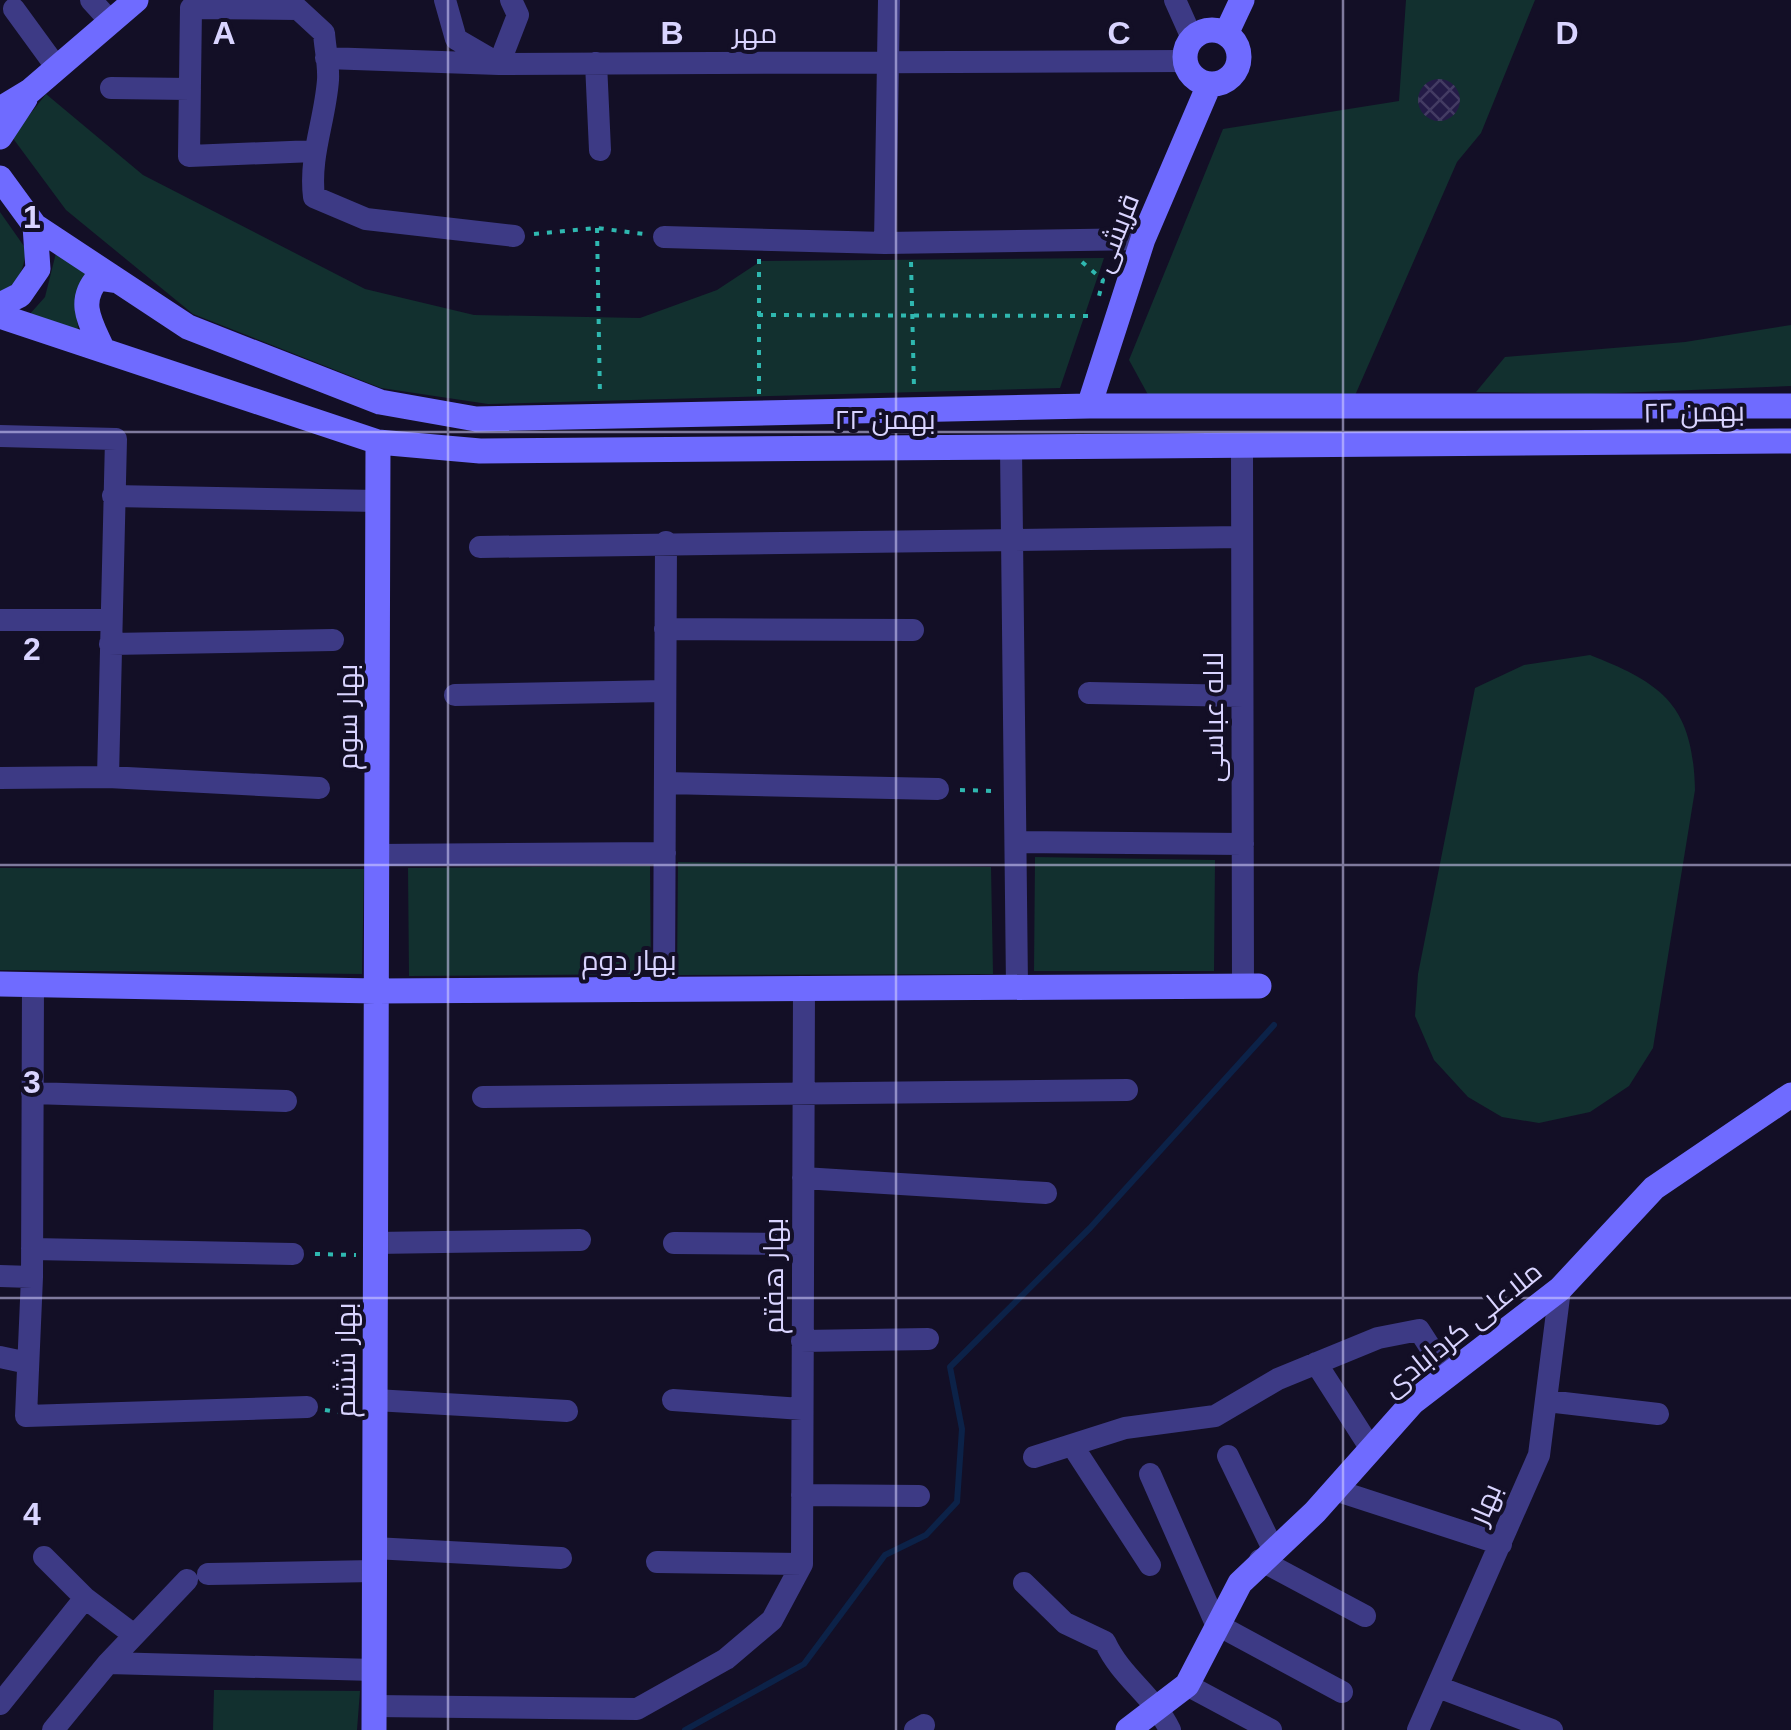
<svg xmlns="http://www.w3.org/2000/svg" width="1791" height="1730" font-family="Helvetica,Cairo,sans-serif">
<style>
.green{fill:#12302f}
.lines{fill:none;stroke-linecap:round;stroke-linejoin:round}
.stream{stroke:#0c2248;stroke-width:6}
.building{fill:url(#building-cross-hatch)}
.path{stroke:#2fb8b0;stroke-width:4;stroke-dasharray:5 8;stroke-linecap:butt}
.street{stroke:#3d3a85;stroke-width:22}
.secondary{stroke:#6f6bff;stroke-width:25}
.grid{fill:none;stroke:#d9d4ff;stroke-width:2.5;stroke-opacity:0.55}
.labels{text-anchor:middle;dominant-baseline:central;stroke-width:8;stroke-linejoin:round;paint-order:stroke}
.street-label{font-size:28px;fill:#d9d4ff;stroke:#130f26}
.grid-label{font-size:32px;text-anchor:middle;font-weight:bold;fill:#d9d4ff;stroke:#130f26;stroke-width:8;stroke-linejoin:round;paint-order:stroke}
</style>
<defs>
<pattern id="building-cross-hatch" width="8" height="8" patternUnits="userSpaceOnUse" patternTransform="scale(2.5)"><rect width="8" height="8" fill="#241b47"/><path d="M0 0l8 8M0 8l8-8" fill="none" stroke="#433b63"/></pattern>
</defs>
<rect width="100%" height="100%" fill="#130f26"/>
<!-- green -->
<path class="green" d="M1406,0h129l-54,133 -24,29 -104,238 -201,2 -23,-42 94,-231 176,-28z
M46,94l97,81 222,114 109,26 166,3 77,-28 44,-29 343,-3 -44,130 -572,16 -107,-16 -188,-74 -127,-104 -54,-73z
M0,212l26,37c-2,20 -7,35 -26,44z
M58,245l37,27 -18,31 1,31 -49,-19 16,-18z
M1791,325v61l-200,8 -115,-2 29,-35 180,-15z
M1590,655c74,29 103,51 105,135l-42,258 -24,38 -39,26 -51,11 -37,-6 -34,-20 -34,-37 -19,-44 3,-42 57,-286 49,-23z
M1035,857l180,3 -1,111h-180z
M678,862l313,5 2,107 -316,1z
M650,866l1,108 -242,2 -1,-108z
M0,868l364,1 -2,105 -362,-4z
M214,1690l146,1 -3,39h-144z"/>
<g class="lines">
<!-- stream -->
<path class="stream" d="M685,1730l119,-66 81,-109 41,-20 31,-33 5,-73 -12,-62 140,-139 184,-203"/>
</g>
<!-- building -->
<path class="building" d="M1418 100a21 21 0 1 1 42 0a21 21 0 1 1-42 0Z"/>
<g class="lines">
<!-- path -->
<path class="path" d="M597,228l3,169
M534,234l63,-6 47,6
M911,262l3,126
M1082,262l21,18 -4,16
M758,315l335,1
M759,394v-136
M960,790l35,1
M315,1254l41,1
M325,1410l30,5"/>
<!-- street -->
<path class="street" d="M91,0l20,22
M445,0l11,39 43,25 19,-49 -7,-15
M1175,0l17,38
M14,9l43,59
M326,58l173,6 685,-3
M596,63l4,87
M111,88l79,1
M314,151l-125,5 2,-148 107,1 26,24c1,15 5,32 4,47 -3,41 -19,76 -14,117l52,22 148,17
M664,237l221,6 258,-4
M885,243l4,-243
M0,436l116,3 -8,338
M1242,447l1,539
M1011,448l6,539
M113,496l265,5
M480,547l762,-10
M0,620h110
M665,629l248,1
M110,644l223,-4
M1089,693l153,3
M455,695l210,-4
M0,778l108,-1 211,11
M665,783l273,6
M1016,842l227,2
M377,855l288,-2
M33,985l-1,292 -6,139 281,-9
M664,989l2,-447
M32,1093l254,8
M483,1097l644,-7
M803,1178l243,15
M375,1243l205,-3
M674,1243l129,1
M32,1249l261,5
M0,1276l32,1
M802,1341l126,-2
M0,1357l28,6
M1316,1363l55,86
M375,1400l192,11
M673,1400l129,9
M1547,1401l111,13
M1072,1445l78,120
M1228,1456l45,93
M1034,1457l91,-29 90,-12 63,-37 100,-41 41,-8 29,45
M1150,1474l66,150 126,68
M1335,1490l166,54
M802,1495l117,1
M374,1548l187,10
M44,1557l41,41 49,37
M1260,1560l105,56
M657,1562l145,2
M208,1574l166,-3
M1024,1583l41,40 40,19c16,35 48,53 65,88
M108,1663l266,7
M1187,1685l84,45
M1438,1687l114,43
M0,1704l85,-106
M374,1706l263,3 89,-50 46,-39 30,-56 2,-576
M53,1730l55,-67 79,-83
M915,1730l9,-5
M1418,1730l121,-275 21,-166"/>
<!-- secondary -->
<path class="secondary" d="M1185 57a27 27 0 1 1 54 0a27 27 0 1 1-54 0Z
M1226,34l16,-34
M0,109l30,-18 106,-91
M0,137l25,-38
M0,178l35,48 3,43 -18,26 -20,10
M35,226l153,101 192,75 96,17 613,-13h702
M0,316l378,126 102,9 1311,-10
M101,346c-11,-24 -24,-45 -3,-68l20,3
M1089,406l54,-167 66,-154
M0,984l376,7 883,-5
M374,1730l4,-1288
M1128,1730l59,-45 53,-102 75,-71 98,-110 147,-113 94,-101 137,-93"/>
</g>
<!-- grid -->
<path class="grid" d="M448,0v1730M896,0v1730M1343,0v1730M0,432h1791M0,865h1791M0,1298h1791"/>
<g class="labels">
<!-- street labels -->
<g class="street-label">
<text x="755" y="33">مهر</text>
<text transform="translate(1116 233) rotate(-69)">قریشی</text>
<text transform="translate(1694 412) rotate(-1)">۲۲ بهمن</text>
<text x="885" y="419">۲۲ بهمن</text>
<text transform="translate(347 717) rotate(-90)">بهار سوم</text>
<text transform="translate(1213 717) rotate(-90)">لاله عباسی</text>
<text x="629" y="960">بهار دوم</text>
<text transform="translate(773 1276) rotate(-90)">بهار هفتم</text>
<text transform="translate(1462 1329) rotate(-39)">ملاعلی کردابادی</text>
<text transform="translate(345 1360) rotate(-90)">بهار ششم</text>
<text transform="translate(1485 1504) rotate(-67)">بهار</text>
</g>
</g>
<g class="grid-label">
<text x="224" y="44">A</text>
<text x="672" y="44">B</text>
<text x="1119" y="44">C</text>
<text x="1567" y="44">D</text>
<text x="32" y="228">1</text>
<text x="32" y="660">2</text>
<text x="32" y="1093">3</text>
<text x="32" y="1525">4</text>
</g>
</svg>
